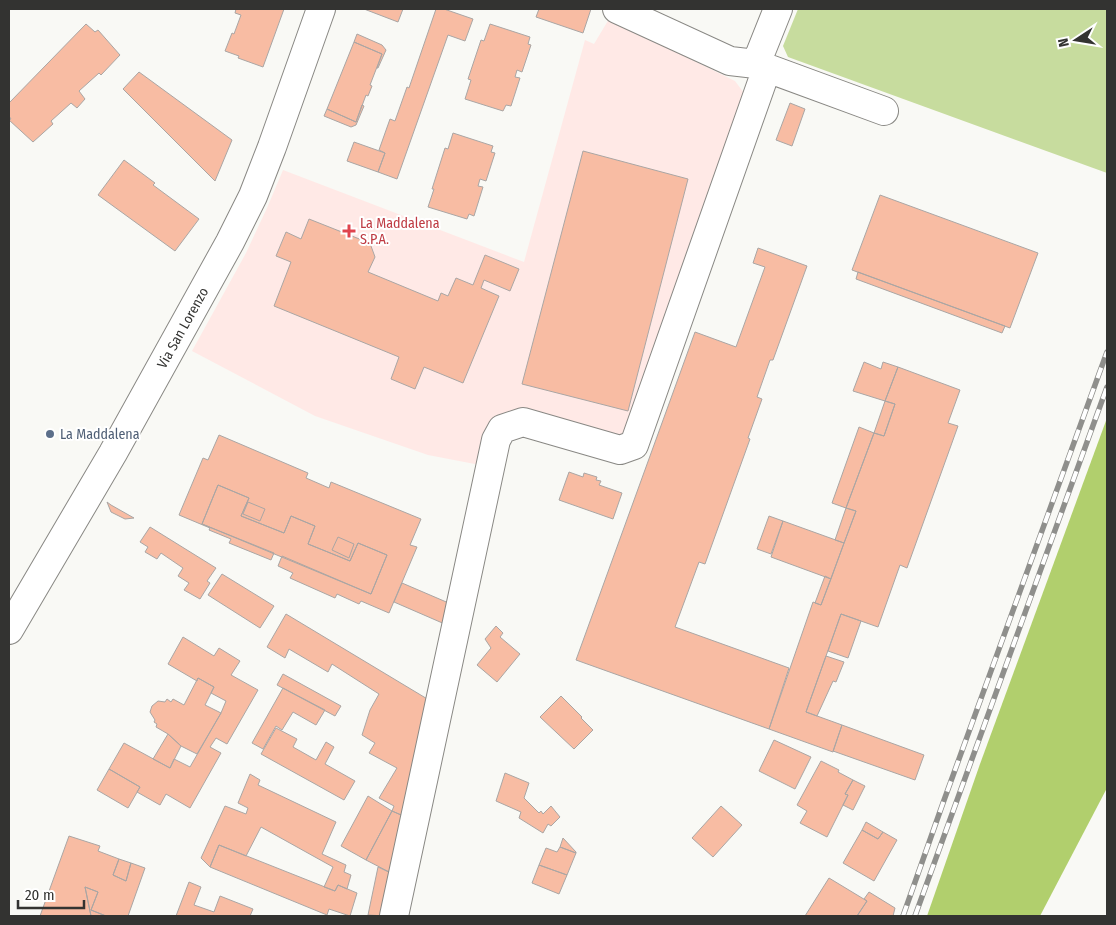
<svg xmlns="http://www.w3.org/2000/svg" width="1116" height="925" font-family="'Fira Sans Condensed',sans-serif">
<style>
.medical{fill:#ffe9e6}
.green{fill:#c7dc9e}
.forest{fill:#b1cf6d}
.building{fill:#f8bca3;stroke:#aaa6a4}
.lines{fill:none;stroke-linecap:round;stroke-linejoin:round}
.minor-casing{stroke:#898884;stroke-width:30}
.minor{stroke:#fff;stroke-width:28}
.rail-casing{stroke:#8f8f8c;stroke-width:5.5}
.rail{stroke:#fff;stroke-width:4;stroke-dasharray:11;stroke-linecap:butt}
.health-dot{fill:#e0444e;stroke:#fff;stroke-width:2}
.service-dot{fill:#5c6f8a;stroke:#fff;stroke-width:2}
.labels{text-anchor:middle;dominant-baseline:central;stroke-width:4;stroke-linejoin:round;paint-order:stroke}
.health-label{font-size:14px;fill:#be3a42;stroke:#fff;text-anchor:start}
.street-label{font-size:14px;fill:#333331;stroke:#fff}
.service-label{font-size:14px;fill:#4e5e75;stroke:#fff;text-anchor:start}
</style>
<rect width="100%" height="100%" fill="#f9f9f5"/>
<!-- medical -->
<path class="medical" d="M609,19l126,62 12,16 -119,339 -10,3 -96,-28 -42,54 -52,-10 -113,-39 -123,-65 54,-98 21,-45 16,-38 241,92 61,-222 9,4z"/>
<!-- green -->
<path class="green" d="M798,9h309v164l-319,-116 -5,-11z"/>
<!-- forest -->
<path class="forest" d="M1107,418v370l-67,128h-113l53,-152z"/>
<!-- building -->
<path class="building" d="M236,9h48l-21,58 -25,-9 1,-2 -14,-5 7,-18 2,1 7,-19 -6,-2z
M364,9h39l-5,13z
M436,9h8l29,10 -8,22 -17,-6 -51,144 -19,-7 7,-19 -6,-3 11,-31 5,2 12,-34 2,1z
M539,9h52l-8,24 -47,-16z
M86,24l9,8 3,-2 22,25 -19,20 -2,-2 -20,18 6,8 -8,9 -6,-5 -20,18 2,3 -20,18 -24,-22 2,-1 -2,-3v-13z
M490,24l40,13 -2,7 3,1 -9,27 -5,-2 -2,7 5,1 -9,28 -5,-1 -3,6 -38,-12 6,-19 -3,-1 13,-39 3,1z
M357,34l25,11 4,5 -8,18h-1l5,-14 -28,-12z
M354,42l28,12 -12,31 2,1 -4,10 -2,-1 -10,27 -29,-13z
M139,72l93,68 -17,41 -92,-92z
M790,103l15,6 -13,37 -16,-6z
M362,105l2,1 -8,19 -5,2 -27,-11 3,-7 29,13z
M453,133l40,13 -2,6 4,1 -9,28 -6,-2 -2,7 5,1 -9,29 -5,-2 -2,5 -39,-12 6,-18h-2l13,-41 3,1z
M354,142l31,11 -7,19 -31,-11z
M583,151l105,28 -60,232 -106,-27z
M124,160l31,23 -2,2 46,34 -24,32 -77,-56z
M880,195l158,58 -28,75 -158,-58z
M309,219l58,23 4,4 4,11 -7,15 70,29 3,-8 7,3 8,-18 17,7 12,-30 34,14 -9,22 -26,-11 -3,8 18,8 -36,87 -39,-16 -9,22 -24,-10 8,-22 -125,-51 17,-44 -15,-6 10,-24 15,7z
M758,248l49,18 -34,94h-3l-13,37 5,2 -14,39 2,1 -45,125 -6,-2 -24,65 114,41 -20,61 -193,-69 119,-328 41,15 29,-80 -12,-4z
M858,272l147,54 -3,7 -146,-54z
M864,362l17,7 2,-7 15,5 -13,34 -32,-10z
M898,367l62,23 -12,33 10,3 -51,142 -7,-3 -22,62 -37,-13 -35,98 36,13 -9,27 -64,-23 44,-127 8,3 35,-94 -10,-3 28,-75 10,3 11,-32 -10,-3z
M885,401l10,3 -11,32 -10,-3z
M859,427l15,6 -28,75 -14,-5z
M219,435l89,38 -2,5 23,10 2,-6 90,37 -11,26 7,2 -28,66 -28,-12 -2,3 -22,-10 -2,4 -45,-20 3,-5 -15,-7 4,-10 89,38 16,-39 -29,-12 -8,18 -42,-17 7,-18 -24,-10 -7,17 -43,-17 8,-18 -31,-13 -16,39 72,29 -3,7 -42,-17 2,-4 -22,-9 1,-2 -31,-13 24,-57 5,2z
M569,472l14,5 1,-4 13,4 -1,3 5,1 -2,4 23,8 -9,26 -54,-19z
M218,485l31,13 -8,18 43,17 7,-17 24,10 -7,18 42,17 8,-18 29,12 -16,39 -169,-70z
M107,502l4,3 23,13 -9,1 -14,-7z
M248,502l17,7 -5,12 -17,-7z
M846,508l10,3 -12,32 -9,-3z
M769,516l14,5 -12,33 -14,-5z
M783,521l61,22 -13,36 -60,-22z
M150,527l66,41 -9,13 3,2 -10,16 -16,-9 5,-7 -11,-7 5,-8 -22,-15 -4,6 -12,-7 3,-5 -8,-5z
M338,537l16,7 -5,14 -17,-8z
M222,574l52,32 -14,22 -52,-33z
M825,576l6,3 -10,26 -6,-2z
M402,583l49,21 -4,21 -53,-23z
M286,614l148,89 -26,115 -16,-7 2,-5 -15,-8 18,-30 -28,-15 6,-10 -13,-8 8,-25 9,-16 -47,-30 -4,8 -39,-23 -4,9 -18,-11z
M841,614l20,7 -13,37 -20,-7z
M496,626l7,7 -3,4 20,17 -23,28 -20,-17 14,-17 -6,-9z
M183,637l31,19 5,-8 21,13 -9,14 27,15 -31,54 -11,-6 -6,9 11,6 -31,55 -24,-14 -6,11 -23,-13 3,-5 -31,-18 15,-26 46,25 4,-9 16,8 31,-54 5,-12 -15,-8 3,-6 -16,-9 -1,3 -29,-17z
M826,656l18,6 -8,20 -3,-1 -16,35 -11,-4z
M283,674l58,32 -6,10 -58,-31z
M198,678l16,9 -9,18 16,8 -24,41 -16,-8 -13,-12 -12,-7 1,-3 -3,-2 1,-2 -5,-8 2,-6 6,-5 7,1 2,-3 4,3 2,-3 11,6z
M283,688l42,22 -9,15 -23,-13 -11,18 -6,-4 -13,23 -11,-6z
M561,696l21,21 -1,1 12,12 -19,19 -34,-32z
M842,725l82,30 -9,25 -82,-29z
M276,728l21,11 -4,8 23,13 10,-18 8,5 -9,17 30,17 -11,19 -83,-46z
M168,734l13,12 -11,22 -17,-9z
M774,740l37,17 -16,32 -36,-18z
M821,761l18,9 -1,2 15,8 -8,14 3,1 -21,42 -27,-14 7,-12 -10,-6z
M109,769l31,18 -12,21 -31,-18z
M505,773l24,10 -5,15 15,15 2,-2 2,3 8,-8 9,11 -9,9 -3,-2 -5,9 -24,-15 2,-6 -25,-11z
M250,774l10,6 -2,5 78,37 -14,32 24,11 -2,7 7,3 -4,14 -9,-4 -3,6 -11,-4 9,-20 -72,-40 -15,29 -27,-11 -9,22 -9,-9 24,-52 21,8 2,-6 -10,-5z
M853,780l12,6 -12,24 -10,-5 5,-10 -3,-1z
M368,796l24,15 -26,49 -25,-14z
M721,806l21,19 -29,32 -21,-19z
M392,811l16,7 -13,57 -29,-15z
M866,822l17,10 -5,7 -16,-9z
M862,830l16,9 5,-7 14,8 -23,41 -31,-18z
M69,836l31,10 -2,5 21,8 -6,16 13,6 5,-18 14,5 -17,48h-22l-15,-6 7,-18 -13,-5 6,29h-51z
M563,838l13,14v1l-16,-6z
M219,845l116,46 3,-6 19,8 -7,23 -21,-7 -2,6 -117,-48z
M560,847l16,6 -9,22 -28,-10 7,-17 11,4z
M119,859l12,4 -5,18 -13,-6z
M539,865l28,10 -8,19 -27,-11z
M378,867l17,8 -10,41 -17,-1z
M829,878l38,23 -10,15h-52z
M189,882l12,5 -7,18 20,7 6,-16 33,13 -3,7h-74z
M85,887l13,5 -7,18 15,6h-15z
M869,892l26,16 -2,8h-36l10,-15 -3,-2z"/>
<g class="lines">
<defs>
<path id="minor" d="M617,9l113,52 26,3
M778,9l-22,55 128,47
M9,630l104,-177 117,-211 23,-46 19,-49 49,-138
M394,916l102,-476 6,-11 21,-7 97,28 14,-5 133,-377"/>
</defs>
<!-- minor casing -->
<use href="#minor" class="minor-casing"/>
<!-- minor -->
<use href="#minor" class="minor"/>
<defs>
<path id="rail" d="M903,916l40,-113 164,-451
M915,916l192,-529"/>
</defs>
<!-- rail casing -->
<use href="#rail" class="rail-casing"/>
<!-- rail -->
<use href="#rail" class="rail"/>
</g>
<!-- markers -->
<path class="health-dot" d="M346.5 223.5h5v5h5v5h-5v5h-5v-5h-5v-5h5z"/>
<circle class="service-dot" cx="50" cy="434" r="5"/>
<g class="labels">
<!-- health labels -->
<g class="health-label">
<text x="360" y="223">La Maddalena<tspan x="360" dy="16">S.P.A.</tspan></text>
</g>
<!-- street labels -->
<g class="street-label">
<text transform="translate(183 328) rotate(-61)">Via San Lorenzo</text>
</g>
<!-- service labels -->
<g class="service-label">
<text x="60" y="434">La Maddalena</text>
</g>
</g>
<!-- border -->
<rect width="1116" height="925" fill="none" stroke="#333331" stroke-width="20"/>
<!-- north arrow -->
<g transform="translate(1076 40) rotate(258)" stroke="#ffffff" stroke-width="4" paint-order="stroke">
<path d="M0-4L9 19L0 12L-9 19Z" fill="#333331"/>
<text y="-8" font-size="14" font-weight="bold" text-anchor="middle" fill="#333331">N</text>
</g>
<!-- scale -->
<path d="M18 900v8h66v-8" fill="none" stroke="#333331" stroke-width="2.5"/>
<text x="25" y="900" font-size="15" fill="#333331" stroke="#ffffff" stroke-width="4" paint-order="stroke">20 m</text>
</svg>
